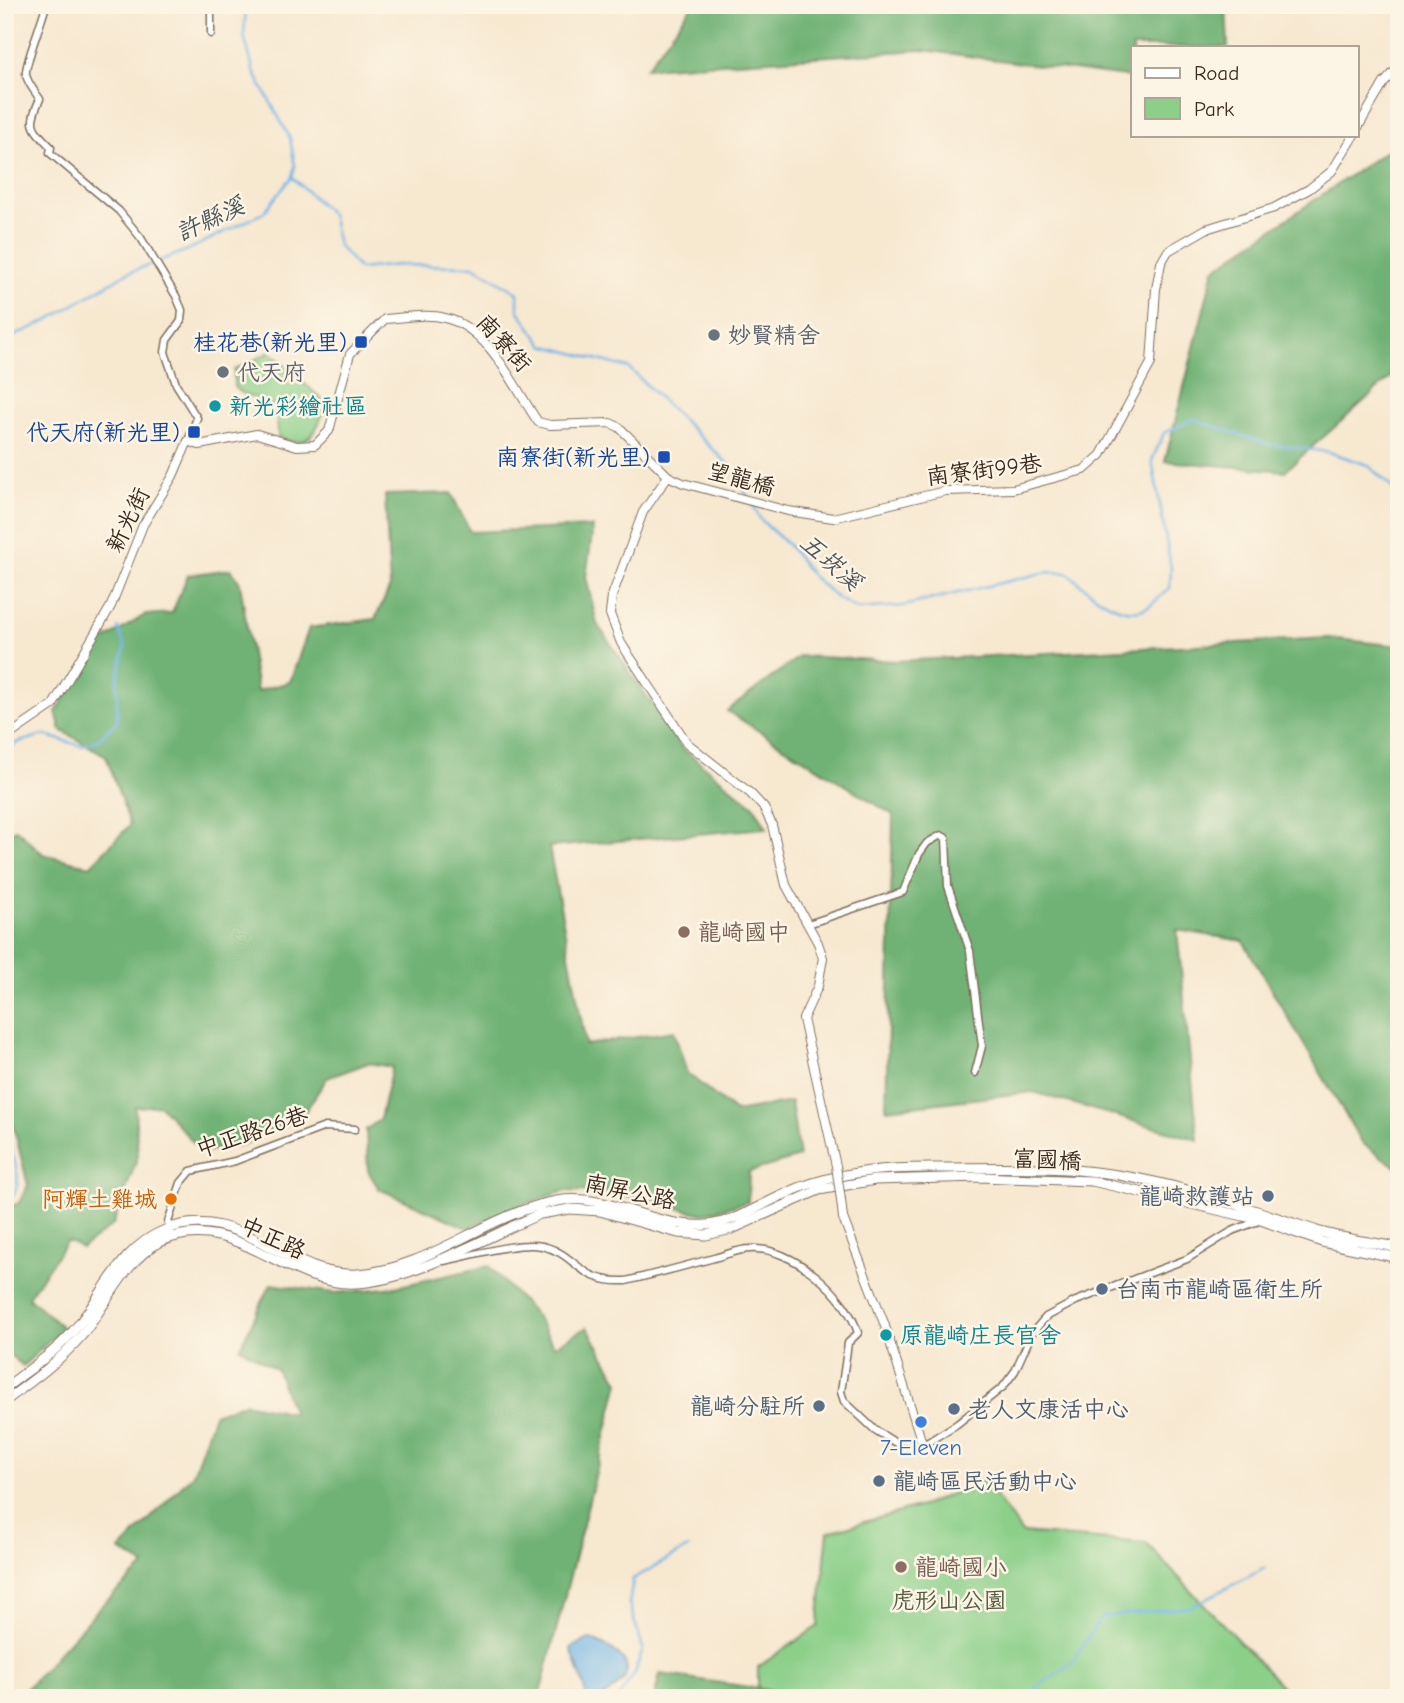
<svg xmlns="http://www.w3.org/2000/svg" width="1404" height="1703" font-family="'Comic Neue','LXGW WenKai TC',sans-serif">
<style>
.green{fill:#8bcf89;stroke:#637c54;stroke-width:2}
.forest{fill:#70b275;stroke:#566e4a;stroke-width:2}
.water{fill:#71b5e7;stroke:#567082;stroke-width:2}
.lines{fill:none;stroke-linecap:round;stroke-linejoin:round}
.stream{stroke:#71b5e7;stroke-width:2.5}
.minor-casing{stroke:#7d6c5c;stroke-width:9}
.tertiary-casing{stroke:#7d6c5c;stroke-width:10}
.secondary-casing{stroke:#7d6c5c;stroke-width:11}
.minor{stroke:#fff;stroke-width:6}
.tertiary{stroke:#fff;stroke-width:8}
.secondary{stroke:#fff;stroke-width:9}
.tertiary-bridge-casing{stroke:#7d6c5c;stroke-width:10;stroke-linecap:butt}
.tertiary-bridge{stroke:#fff;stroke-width:8}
.worship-dot{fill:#6b7280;stroke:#fcf5e5;stroke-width:2.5}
.transit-dot{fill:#1a4fb4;stroke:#fcf5e5;stroke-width:2.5}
.culture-dot{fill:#0f9aa8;stroke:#fcf5e5;stroke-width:2.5}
.education-dot{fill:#8d6e63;stroke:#fcf5e5;stroke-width:2.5}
.service-dot{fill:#5c6f8a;stroke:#fcf5e5;stroke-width:2.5}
.food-dot{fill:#e8710a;stroke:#fcf5e5;stroke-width:2.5}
.shop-dot{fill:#3f7fe0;stroke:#fcf5e5;stroke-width:2.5}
.labels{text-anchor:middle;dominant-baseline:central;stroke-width:5;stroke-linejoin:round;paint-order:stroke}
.worship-label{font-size:23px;fill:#5b616d;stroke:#fcf5e5;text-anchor:start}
.transit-label{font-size:23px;fill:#164399;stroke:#fcf5e5;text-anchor:end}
.street-label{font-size:23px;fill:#3b2a1e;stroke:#fcf5e5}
.culture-label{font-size:23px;fill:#0d838f;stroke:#fcf5e5;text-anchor:start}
.education-label{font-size:23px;fill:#785e54;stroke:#fcf5e5;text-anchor:start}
.service-label{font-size:23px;fill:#4e5e75;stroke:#fcf5e5;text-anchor:start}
.food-label{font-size:23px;fill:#c56008;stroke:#fcf5e5;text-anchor:end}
.shop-label{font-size:23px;fill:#366cbe;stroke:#fcf5e5}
.park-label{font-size:23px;fill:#535c3e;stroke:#fcf5e5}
.water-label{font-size:24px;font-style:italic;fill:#4b545a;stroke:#fcf5e5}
</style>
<rect width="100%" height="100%" fill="#fcf5e5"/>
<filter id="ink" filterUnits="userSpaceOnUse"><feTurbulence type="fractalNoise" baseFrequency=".0143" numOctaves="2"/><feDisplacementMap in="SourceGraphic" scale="14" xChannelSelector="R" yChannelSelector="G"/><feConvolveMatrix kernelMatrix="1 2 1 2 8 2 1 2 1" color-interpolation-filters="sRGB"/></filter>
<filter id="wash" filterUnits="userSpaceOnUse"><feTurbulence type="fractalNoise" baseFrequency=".00686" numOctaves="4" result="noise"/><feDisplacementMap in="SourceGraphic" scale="28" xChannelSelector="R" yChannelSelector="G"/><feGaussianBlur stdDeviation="1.57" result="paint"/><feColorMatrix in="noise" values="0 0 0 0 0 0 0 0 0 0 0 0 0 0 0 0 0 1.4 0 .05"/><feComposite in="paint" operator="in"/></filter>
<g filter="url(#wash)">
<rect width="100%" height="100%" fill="#f7e8d0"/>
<!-- green -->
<path class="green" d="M270,352l57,52c-11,26 -16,48 -49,33 -1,-54 -19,-27 -44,-50v-17z
M984,1480l38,53 124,10 141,149 1,6h-530v-31l60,-41 10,-94 97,-27z"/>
<!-- forest -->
<path class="forest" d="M693,5h533l2,42h-95v31l-211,-28 -276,18z
M1399,142v228l-114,101 -120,-10 49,-192z
M451,493l19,39 123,-5 -7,50 11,47 86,125 71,57 13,22 -218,19 37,198 88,-14 13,42 48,39 56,-10 8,55 -50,15 -1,30 -45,12 -94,-22 -43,-1 -43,13 -56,24 -88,-39 -11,-18 -2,-41 14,-11 12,-52 -24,-4 -41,15 -26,40 -58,26 -41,8 -42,-47 -25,2 3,49 -25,69 -31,23 -15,-7 -39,56 35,31 -40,38 -18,-15v-142l14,-6 9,-18 -23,-93v-258l11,-5 27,25 47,12 40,-41 -24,-69 -45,-26 -5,-18 44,-69 45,-28 27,-2 16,-38 43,-6 9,14 17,108 33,-9 19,-54 66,-9 15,-32 -5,-92z
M1328,638l71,8v523l-37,-26 -119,-202 -66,-11 21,210 -165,-48 -147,17 7,-294 -166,-104 73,-55 97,5z
M489,1266l47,50 18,30 33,-19 32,55 -80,316h-514v-8l76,-84 44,-40 -25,-16 73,-76 21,-60 31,-11 48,10 -16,-43 -37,-23 31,-63 64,9 60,-6z
M660,1674l163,24h3h-172z"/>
<!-- water -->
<path class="water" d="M589,1639c16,6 47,18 35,40 -5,8 -15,12 -21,19h-17c-1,-17 -11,-33 -15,-50z"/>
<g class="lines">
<!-- stream -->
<path class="stream" d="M292,177l39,37 7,31 21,24 40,-4 75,1 44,27v17l25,35 86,23 103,100 17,31
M5,340l42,-19 78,-47 63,-24 75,-37 29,-36 3,-11 -5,-28 -36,-66 -10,-36 2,-31
M753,505l8,15 29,27 22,29 25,22 20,11 46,-3 144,-34 21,1c16,15 50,45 75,36 9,-3 19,-15 27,-21l1,-20 -19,-108 12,-27 29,-14 75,25 61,8 39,13 31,29
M5,753l11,-10 28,-8 38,11 13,-4 22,-21v-39l8,-35 -7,-19
M5,1131c6,21 25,58 0,71
M618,1698l17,-25 8,-25 -14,-44 4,-25 55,-31
M1029,1698l9,-12 34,-23 29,-46 89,-10 75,-39"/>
</g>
</g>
<g filter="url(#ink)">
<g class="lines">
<defs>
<path id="minor" d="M46,5c-3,14 -22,61 -20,70 2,9 9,17 14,24 -12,26 -9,28 11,48l-1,6 69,58 22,27 35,58 6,14 -1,11 -14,19 -2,12 11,32 21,34 -9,23
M211,5v29
M808,924l95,-32 16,-38 8,-11 14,-8 5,3 2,48 22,65 12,95 -7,27
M170,1233l-2,-11 13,-39 10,-12 44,-10 90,-34 30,2
M444,1261c27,-5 73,-20 98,-15 36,8 35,37 84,35 29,-7 59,-15 88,-23 12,-3 25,-9 36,-9 42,-3 97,46 108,84l-10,10 -7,49 3,9 31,29 29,18 13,1 40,-25 46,-37 12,-16 17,-38 14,-16 30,-16 111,-42 45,-28 29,-11"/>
<path id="tertiary" d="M1357,129l27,-46 15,-16
M668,476l-25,36 -31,84 -2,18 11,29 66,100 63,50 14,15 8,17 14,60 32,58 5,15 -5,28 -15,33 33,147
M5,738l48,-33 58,-99 32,-81 30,-49 15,-35 11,4 58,-11 40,12 18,-1 14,-14 21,-77 35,-35c19,-1 42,-6 60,-1 45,10 70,71 93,104l12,3 60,-2 9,4 49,49 15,7 105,28 45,7 112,-27 68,-2 71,-19 17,-15 50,-92 5,-74 5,-26 7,-12 38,-22 68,-21 35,-19 23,-18 22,-36
M841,1200l2,18 41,105 39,123"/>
<path id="secondary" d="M5,1388c26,-20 54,-38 74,-64 27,-34 43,-77 86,-94 72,-30 123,49 193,44 72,-5 130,-61 199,-73 52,-9 98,28 149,24 27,-2 52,-19 77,-30 28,-14 56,-20 87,-24 28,-4 56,-3 84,-3 60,-1 121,-2 181,10 62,12 122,33 182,53 27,8 55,11 82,17
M5,1401c27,-20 55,-40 77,-66 25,-30 42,-75 78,-93 72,-34 125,45 196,41 56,-2 132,-47 184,-69l30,-5 30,2 78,22 28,2 26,-6 87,-39 56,-10 105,-3 112,4 169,39 61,22 77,16"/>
</defs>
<!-- minor casing -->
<use href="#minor" class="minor-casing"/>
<!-- tertiary casing -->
<use href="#tertiary" class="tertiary-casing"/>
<!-- secondary casing -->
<use href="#secondary" class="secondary-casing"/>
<!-- minor -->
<use href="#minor" class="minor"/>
<!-- tertiary -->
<use href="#tertiary" class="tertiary"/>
<!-- secondary -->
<use href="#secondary" class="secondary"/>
<defs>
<path id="tertiary-bridge" d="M836,1166l5,34"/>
</defs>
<!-- tertiary-bridge casing -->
<use href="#tertiary-bridge" class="tertiary-bridge-casing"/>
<!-- tertiary-bridge -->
<use href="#tertiary-bridge" class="tertiary-bridge"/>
</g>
</g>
<!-- markers -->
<g class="worship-dot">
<circle cx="714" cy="335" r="7"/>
<circle cx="223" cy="372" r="7"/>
</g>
<g class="transit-dot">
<rect x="354" y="335" width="14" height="14" rx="3.5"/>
<rect x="187" y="425" width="14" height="14" rx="3.5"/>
<rect x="657" y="450" width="14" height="14" rx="3.5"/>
</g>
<g class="culture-dot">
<circle cx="215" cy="406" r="7"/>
<circle cx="886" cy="1335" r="7"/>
</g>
<g class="education-dot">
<circle cx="684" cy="932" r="7"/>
<circle cx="901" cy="1567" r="7"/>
</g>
<g class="service-dot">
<circle cx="1268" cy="1196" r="7"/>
<circle cx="1102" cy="1289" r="7"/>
<circle cx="819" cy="1406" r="7"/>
<circle cx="954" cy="1409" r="7"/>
<circle cx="879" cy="1481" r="7"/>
</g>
<circle class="food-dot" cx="171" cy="1199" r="7"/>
<circle class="shop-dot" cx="921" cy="1422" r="7"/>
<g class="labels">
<!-- worship labels -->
<g class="worship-label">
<text x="728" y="335">妙賢精舍</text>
<text x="237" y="372">代天府</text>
</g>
<!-- transit labels -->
<g class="transit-label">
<text x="347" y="342">桂花巷(新光里)</text>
<text x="180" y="432">代天府(新光里)</text>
<text x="650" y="457">南寮街(新光里)</text>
</g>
<!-- street labels -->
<g class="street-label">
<text transform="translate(504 343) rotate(48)">南寮街</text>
<text transform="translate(984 470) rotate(-7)">南寮街99巷</text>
<text transform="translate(741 479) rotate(15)">望龍橋</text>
<text transform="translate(128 520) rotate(-64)">新光街</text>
<text transform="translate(252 1132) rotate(-18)">中正路26巷</text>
<text transform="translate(1047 1160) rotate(2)">富國橋</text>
<text transform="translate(630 1192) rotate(12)">南屏公路</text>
<text transform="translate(273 1238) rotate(25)">中正路</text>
</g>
<!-- culture labels -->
<g class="culture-label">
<text x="229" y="406">新光彩繪社區</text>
<text x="900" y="1335">原龍崎庄長官舍</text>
</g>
<!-- education labels -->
<g class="education-label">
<text x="698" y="932">龍崎國中</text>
<text x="915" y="1567">龍崎國小</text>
</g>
<!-- service labels -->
<g class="service-label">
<text x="1254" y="1196" text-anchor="end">龍崎救護站</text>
<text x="1116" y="1289">台南市龍崎區衛生所</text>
<text x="805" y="1406" text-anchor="end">龍崎分駐所</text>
<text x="968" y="1409">老人文康活中心</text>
<text x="893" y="1481">龍崎區民活動中心</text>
</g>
<!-- food labels -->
<g class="food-label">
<text x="157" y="1199">阿輝土雞城</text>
</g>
<!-- shop labels -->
<g class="shop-label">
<text x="921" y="1447">7-Eleven</text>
</g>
<!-- park labels -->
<g class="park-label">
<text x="949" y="1600">虎形山公園</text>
</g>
<!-- water labels -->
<g class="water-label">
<text transform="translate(210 219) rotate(-25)">許縣溪</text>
<text transform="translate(831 562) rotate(41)">五崁溪</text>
</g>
</g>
<!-- margin -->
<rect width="1404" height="1703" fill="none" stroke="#fcf5e5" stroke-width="28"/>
<!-- legend -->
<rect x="1131" y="46" width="228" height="91" fill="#fcf5e5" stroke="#afa495" stroke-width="2"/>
<rect x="1145" y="68" width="35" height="10" fill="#ffffff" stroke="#afa495" stroke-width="2"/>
<text x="1194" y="80" font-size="21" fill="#3b2a1e">Road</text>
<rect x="1145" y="98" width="35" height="21" fill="#8bcf89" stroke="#afa495" stroke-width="2"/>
<text x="1194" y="116" font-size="21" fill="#3b2a1e">Park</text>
</svg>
